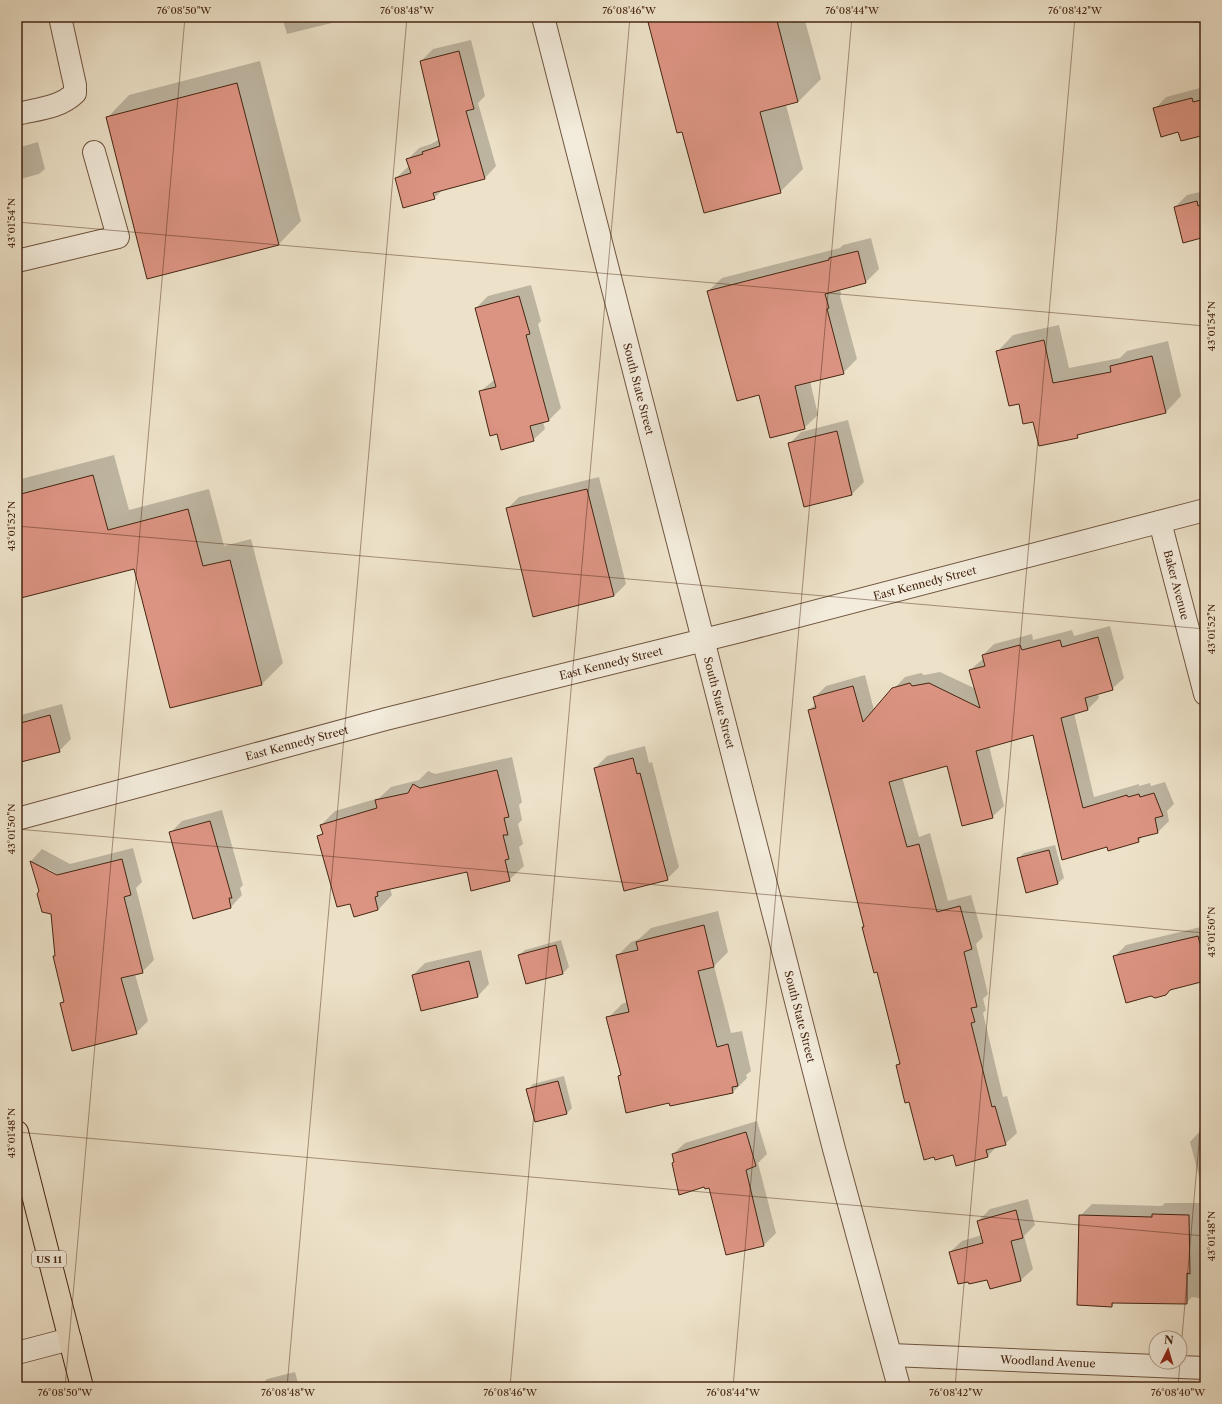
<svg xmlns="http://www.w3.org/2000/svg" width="1222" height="1404" font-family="'Libre Caslon Text',serif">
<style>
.shadow{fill:#0003;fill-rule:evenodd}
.building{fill:#dc9482;stroke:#462612}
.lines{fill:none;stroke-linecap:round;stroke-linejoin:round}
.minor-casing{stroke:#705540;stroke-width:24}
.major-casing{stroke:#462612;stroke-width:24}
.minor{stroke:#f3ecdc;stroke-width:22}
.major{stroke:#ede2c9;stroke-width:22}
.ticks{fill:none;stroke:#462612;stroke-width:1;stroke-opacity:0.45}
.labels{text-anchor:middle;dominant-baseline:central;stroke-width:4;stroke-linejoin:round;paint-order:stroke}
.shield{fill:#f3ecdc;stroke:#7a614f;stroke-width:1}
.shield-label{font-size:10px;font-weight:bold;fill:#462612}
.street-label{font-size:11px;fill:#462612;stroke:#f3ecdc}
.neatline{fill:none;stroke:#462612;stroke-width:1.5}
.ticks-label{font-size:10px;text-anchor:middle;fill:#462612}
</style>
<rect width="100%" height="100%" fill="#ede2c9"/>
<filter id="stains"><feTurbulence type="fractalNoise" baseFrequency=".005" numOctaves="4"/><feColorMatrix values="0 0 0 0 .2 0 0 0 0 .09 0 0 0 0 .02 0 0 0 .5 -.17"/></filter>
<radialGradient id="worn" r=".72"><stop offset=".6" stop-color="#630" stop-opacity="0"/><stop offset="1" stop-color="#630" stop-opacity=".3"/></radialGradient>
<!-- shadow -->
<path class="shadow" d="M282,17h74l-69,17z
M655,17h149l17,62 -23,23 -12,3 17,64 -23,23 -97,-62 -34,-107z
M471,40l14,56 -7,7 18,63 -11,12 -42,12 -9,8 -38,-20 13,-12 -2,-6 12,-12 12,-4 9,-5 -19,-78 12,-12z
M260,61l41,160 -22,23 -172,-126 22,-23z
M1204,87l1,47 -26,-3 -24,-22 11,-12z
M38,142l7,27 -6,5 -22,6v-32z
M1205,191v45l-30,-29 12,-12z
M871,238l8,31 -13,13 -26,7 1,5 -1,2 17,63 -14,14 -33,8 8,34 -14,13 -44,-34 -52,-103 14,-13 118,-30 3,-3z
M531,285l10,36 -3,3 23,84 -12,12 -6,2 2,7 -12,11 -35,-7 -18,-41 15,-13 -19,-71 12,-12z
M1059,325l10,43 51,-10 7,-7 41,-10 13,55 -15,16 -85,21 -4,4 -43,-16 -15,-18 -21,-52 15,-16z
M17,341l4,15 -4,4z
M848,420l16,62 -12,12 -48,12 -15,-62 12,-12z
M114,455l15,55 80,-21 15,57 27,-7 32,124 -21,21 -127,-116 -118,30v-118z
M599,477l27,107 -12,12 -80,20 -27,-107 12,-12z
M1110,626l14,52 -12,11 -14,5 1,4 -12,12 -13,3 20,84 45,-13v2l11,-3 1,3 14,-4 9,22 -7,7 2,10 -11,11 -14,4 -6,5 -29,9 -75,-116 -45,12 15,60 -12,11 -45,-53 -45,13 17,60 11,-4 18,68 23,-6 12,42 -7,7 12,50 -5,5 3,11 -3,3 20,84 4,-1 10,37 -12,11 -8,2 -9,10 -34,-2 -45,-53 -12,-36 3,-3 -22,-91 -15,-44 2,-2 -56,-215 7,-6 -2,-6 12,-12 39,-11 9,35 31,-33 16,-4 3,2 16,-3 36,17 -6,-19 14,-12 -1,-3 11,-11 38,-10 1,6 39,-10 2,6z
M62,704l9,35 -12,12 -42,11v-46z
M645,746l4,17 3,-1 27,105 -12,12 -72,-111 12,-12z
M512,757l10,45 -3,3 3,15 -4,4 5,20 -4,3 5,19 -15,14 -42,-9 -77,17 2,7 -14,15 -27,-8 -32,-66 4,-4 -2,-7 14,-14 44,-13 12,-11 28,-7 9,-9 7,3z
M222,810l21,75 -3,3 2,7 -11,12 -61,-74 12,-12z
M1055,845l9,33 -6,5 -31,9 -9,-33 6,-6z
M133,848l9,34 -6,6 18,72 -12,12 -7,2 13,47 -12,12 -75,-29 3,-4 -10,-43 2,-2 -4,-42 -12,-22 -9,-30 11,-12 28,15zM48,869l14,8 -1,2 -13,-8z
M718,911l10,41 -14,14 17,67 11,-2 9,40 -5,4 1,3 -14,14 -63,13v-3l-51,-26 3,-3 -14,-55 14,-14 5,-2 -10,-46 14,-14 8,-3 12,-11z
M1205,926v54l-91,-23 12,-12z
M561,940l8,27 -6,6 -36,10 -8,-28 6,-5z
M481,950l8,34 -11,12 -65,-21 12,-12z
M564,1076l8,32 -5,5 -39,-23 5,-6z
M757,1121l10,33 -9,9 18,70 -12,12 -37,9 -17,-67 -35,-26 -2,-7 12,-11z
M1205,1129v50l-5,1 -10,-38 11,-12z
M1028,1199l7,26 -11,11 9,33 -12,11 -33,-1 -38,-27 12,-11 20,-6 -4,-14 12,-12z
M1165,1203h36l-1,32h5v64l-13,-2 -6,6 -71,-1 -3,4 -32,-90 12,-12 70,2z
M295,1372l4,15h-40l8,-8z"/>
<!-- building -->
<path class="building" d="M669,17h107l22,85 -38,10 21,81 -77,20 -22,-81 -5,1 -29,-111z
M459,51l15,58 -8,2 19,68 -52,14 2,6 -32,9 -8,-30 16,-5 -5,-14 17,-5 -1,-2 18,-6 -20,-85z
M237,83l42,162 -132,34 -41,-162z
M1192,98l1,4 12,-3v36l-24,6 -3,-9 -17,5 -8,-29z
M1197,201l1,5 7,-2v33l-22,6 -9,-36z
M858,251l8,32 -41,11 4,14 -2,1 17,65 -49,12 10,43 -35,9 -11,-43 -22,6 -30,-110 122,-31v-2z
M519,296l11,38 -4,1 23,86 -19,5 4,15 -33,9 -4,-16 -7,2 -11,-45 17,-4 -21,-79z
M1044,340l9,43 58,-11 -1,-6 42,-10 14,57 -89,22 1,3 -39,8 -6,-24 -10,2 -4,-20 -10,2 -13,-55z
M837,431l15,64 -48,12 -16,-64z
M93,475l15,55 80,-21 15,57 27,-6 32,125 -92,23 -36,-139 -117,30v-104z
M587,489l27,107 -81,21 -27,-109z
M1098,637l15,53 -28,8 3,12 -27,8 22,90 44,-13 1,2 11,-3 1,3 14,-4 9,23 -8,2 3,15 -20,5 1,4 -31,9 -1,-4 -45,13 -29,-125 -57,16 17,67 -31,8 -15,-60 -58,16 18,65 12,-3 18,68 23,-6 12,43 -8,3 13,55 -6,1 4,14 -4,1 21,84 3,-1 11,39 -20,5 2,7 -32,9 -3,-11 -18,5 -1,-3 -10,3 -15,-58 -4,1 -9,-38 4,-1 -23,-92 -3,1 -12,-46h2l-56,-217 8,-2 -3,-11 40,-11 10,36 29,-34 18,-5 2,3 17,-3 51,25 -11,-38 16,-4 -3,-11 38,-10 2,5 38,-10 2,7z
M50,715l10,37 -43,11v-39z
M633,758l4,16 3,-1 28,107 -44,11 -30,-123z
M497,770l12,47 -5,1 4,17h-5l6,24 -4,1 5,21 -39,10 -4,-19 -90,20 1,4 -3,1 3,13 -24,7 -4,-13 -13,3 -20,-71 6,-2 -3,-9 57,-17 -2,-8 33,-7 5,-9 7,4z
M210,821l22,77h-3l2,10 -38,11 -24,-87z
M1049,850l9,34 -32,9 -9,-35z
M122,859l9,36 -7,2 19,76 -22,5 16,56 -65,17 -12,-48 4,-1 -11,-46h2l-4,-42 -9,-2 -5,-18 2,-3 -9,-30 27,14z
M704,925l10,42 -16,4 19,76 11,-3 10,42 -6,1 1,6 -63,13 -1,-3 -43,10 -8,-37 3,-1 -15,-58 23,-5 -13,-57 22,-5 -2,-8z
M1198,936l7,28v17l-35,9 -4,5 -11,3 -4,-2 -25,7 -13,-47z
M556,945l7,29 -37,10 -8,-29z
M469,961l9,36 -57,14 -9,-36z
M558,1081l9,33 -32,8 -9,-33z
M746,1132l10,34 -10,4 18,76 -38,9 -17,-67 -4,1 -1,-2 -25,8 -7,-32 2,-1 -2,-8z
M1016,1210l7,28 -12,3 10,40 -31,8 -3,-9 -18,4 -1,-2 -10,2 -9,-32 34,-9 -6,-22z
M1152,1214l37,1 1,59 -3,-1v31l-75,-1v4l-35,-2 2,-90 73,2z"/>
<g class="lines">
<defs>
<g id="minor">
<path id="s1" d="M543,17l291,1132 65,238"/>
<path d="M17,114c20,-5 43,-6 58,-21v-8l-15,-68"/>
<path d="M17,261l101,-24 -24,-85"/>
<path id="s2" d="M1160,522l45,172"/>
<path id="s3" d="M17,819l369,-100 354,-88 465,-121"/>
<path d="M17,1353l53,-14"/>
<path id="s4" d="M891,1355l314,13"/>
</g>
<path id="major" d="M17,1132l65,255"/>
</defs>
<!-- minor casing -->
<use href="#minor" class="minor-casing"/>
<!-- major casing -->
<use href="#major" class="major-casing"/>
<!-- minor -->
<use href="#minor" class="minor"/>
<!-- major -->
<use href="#major" class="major"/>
</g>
<!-- ticks -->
<path class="ticks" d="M1139,17l66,6M17,222l1188,104M17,526l1188,103M17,829l1188,104M17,1132l1188,104M1180,1360l25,-286M65,1387l120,-1370M287,1387l120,-1370M510,1387l120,-1370M733,1387l119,-1370M955,1387l120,-1370M1178,1387l2,-25"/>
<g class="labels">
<!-- shield labels -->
<rect class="shield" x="32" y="1251" width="34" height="16" rx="3"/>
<g class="shield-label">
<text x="49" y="1259">US 11</text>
</g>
<!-- street labels -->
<g class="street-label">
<text stroke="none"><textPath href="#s1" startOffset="384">South State Street</textPath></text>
<text stroke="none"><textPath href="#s3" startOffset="938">East Kennedy Street</textPath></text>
<text stroke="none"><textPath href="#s2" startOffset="65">Baker Avenue</textPath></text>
<text stroke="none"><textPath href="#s3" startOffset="614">East Kennedy Street</textPath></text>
<text stroke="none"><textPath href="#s1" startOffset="708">South State Street</textPath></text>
<text stroke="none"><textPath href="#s3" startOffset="290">East Kennedy Street</textPath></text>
<text stroke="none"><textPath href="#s1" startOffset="1032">South State Street</textPath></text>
<text stroke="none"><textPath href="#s4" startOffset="157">Woodland Avenue</textPath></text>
</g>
</g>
<!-- margin -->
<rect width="1222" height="1404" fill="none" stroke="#ede2c9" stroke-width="44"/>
<!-- north arrow -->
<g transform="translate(1168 1350) rotate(5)"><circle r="19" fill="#f3ecdc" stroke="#ae9d8b"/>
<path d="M0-3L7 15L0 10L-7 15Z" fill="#8f2418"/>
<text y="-6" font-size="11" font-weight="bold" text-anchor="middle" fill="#462612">N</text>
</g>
<rect x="22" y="22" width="1178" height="1360" class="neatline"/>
<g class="ticks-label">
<text x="184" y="14">76°08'50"W</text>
<text x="407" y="14">76°08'48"W</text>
<text x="629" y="14">76°08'46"W</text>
<text x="852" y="14">76°08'44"W</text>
<text x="1075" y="14">76°08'42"W</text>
<text transform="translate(11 223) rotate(-90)" y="4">43°01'54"N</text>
<text transform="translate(1211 326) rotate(-90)" y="4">43°01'54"N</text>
<text transform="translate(11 526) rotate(-90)" y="4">43°01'52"N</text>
<text transform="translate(1211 629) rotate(-90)" y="4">43°01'52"N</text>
<text transform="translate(11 829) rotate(-90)" y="4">43°01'50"N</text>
<text transform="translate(1211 932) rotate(-90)" y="4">43°01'50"N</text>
<text transform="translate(11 1133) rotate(-90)" y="4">43°01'48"N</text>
<text transform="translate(1211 1236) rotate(-90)" y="4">43°01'48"N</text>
<text x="65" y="1396">76°08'50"W</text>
<text x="288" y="1396">76°08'48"W</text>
<text x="510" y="1396">76°08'46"W</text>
<text x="733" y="1396">76°08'44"W</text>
<text x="956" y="1396">76°08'42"W</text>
<text x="1178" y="1396">76°08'40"W</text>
</g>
<rect width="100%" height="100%" filter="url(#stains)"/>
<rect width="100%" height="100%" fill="url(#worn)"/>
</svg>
